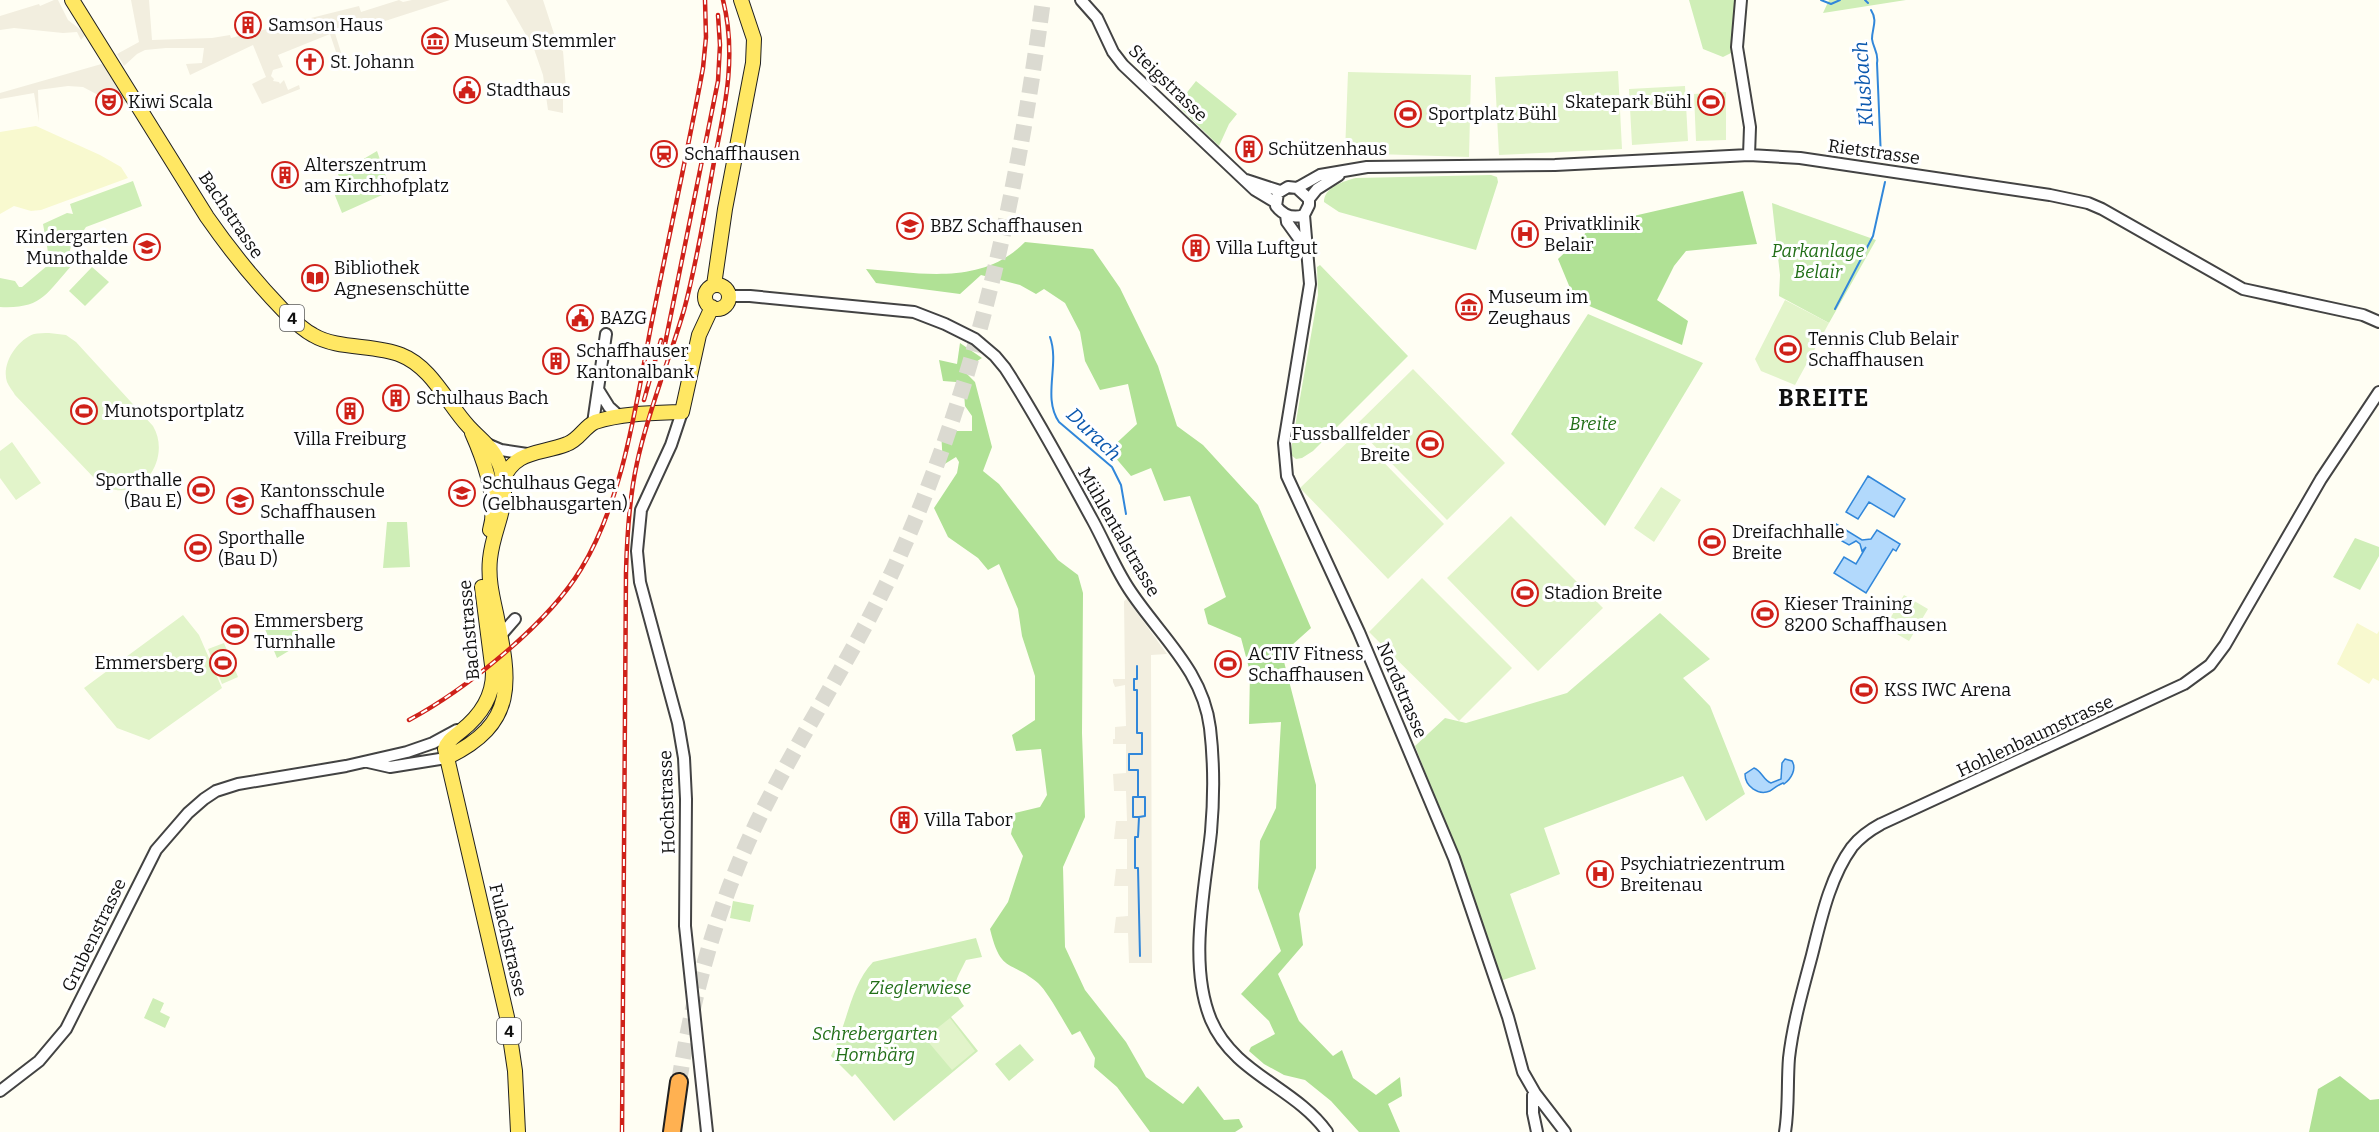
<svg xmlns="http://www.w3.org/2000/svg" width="2379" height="1132" font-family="Bitter,serif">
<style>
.farmland{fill:#f8f9cf}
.green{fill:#cfeeb7}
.forest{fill:#b0e195}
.pitch{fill:#e2f4ca}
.plaza{fill:#f2eedf}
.water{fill:#b2d9fc;stroke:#3187da;stroke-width:1.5}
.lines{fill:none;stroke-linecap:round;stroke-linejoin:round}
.stream{stroke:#3187da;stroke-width:2}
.highway-tunnel{stroke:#dbdad1;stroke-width:16;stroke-dasharray:16 8;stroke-linecap:butt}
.minor-casing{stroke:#434343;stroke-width:14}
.major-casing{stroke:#212121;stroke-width:16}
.highway-casing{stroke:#212121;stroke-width:20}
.minor{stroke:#fff;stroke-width:10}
.major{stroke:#ffe763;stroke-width:14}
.highway{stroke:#ffb151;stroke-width:16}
.rail-casing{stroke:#cf2119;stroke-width:4.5}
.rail{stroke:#fff;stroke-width:2;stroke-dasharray:7;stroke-linecap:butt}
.labels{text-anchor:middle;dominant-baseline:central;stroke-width:6;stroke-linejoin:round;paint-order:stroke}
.shield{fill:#fff;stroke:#585858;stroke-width:1.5}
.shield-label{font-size:16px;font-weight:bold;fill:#101010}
.poi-label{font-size:18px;fill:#101010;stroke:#fff;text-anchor:start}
.street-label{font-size:18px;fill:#101010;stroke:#fff}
.park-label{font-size:18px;font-style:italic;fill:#226f18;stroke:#fff}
.water-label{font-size:20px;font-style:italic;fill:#0b58af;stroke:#fff}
.district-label{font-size:24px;font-weight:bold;letter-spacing:1.5px;fill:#101010;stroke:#fff}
</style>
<rect width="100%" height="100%" fill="#fffef3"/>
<!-- farmland -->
<path class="farmland" d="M36,126l64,29 21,12 7,11 -87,32 -10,1 -17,-5 -14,8v-82z
M2357,623l20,11 2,-3v50l-6,-3 -4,6 -32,-20z"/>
<!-- green -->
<path class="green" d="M1689,0h47l-5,53 -8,4 -20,-8z
M1829,0h77l-83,13z
M1196,81l41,33 -8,10 -10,22 -42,-41z
M377,151l14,40 -49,22 -8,-20 10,-5 -6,-14z
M1491,175l6,2 1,5 -22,68 -137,-38 -15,-10c0,-15 20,-21 32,-24z
M133,181l9,25 -56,21 -10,15 -4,-1 -5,23 5,1c-26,29 -30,44 -72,42v-29l15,3 4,6h3l32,-27 -2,-7 -4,-1 -5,-28 24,-11 6,1 -3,-10z
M1772,203l104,37 -47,83 -50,-27 1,-21z
M1320,265l88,91 -95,95 -11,7 -6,1 -5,-4 1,-11 26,-149 -1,-28z
M92,267l17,15 -24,24 -16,-15z
M1588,314l115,49 -98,163 -94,-92z
M387,522h20l3,45 -27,1z
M2355,538l24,9v9l-19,34 -27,-13z
M1660,613l50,46 -27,19 27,28 35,88 -39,27 -23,-45 -139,52 16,46 -50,20 26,75 -36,12 -40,-120 -45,-115 30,-28 21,5 101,-30z
M297,628l5,15 -25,15 -12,-29z
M733,901l21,4 -4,17 -20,-4z
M976,938l6,19 -16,3c-10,21 -17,26 -2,46l-13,11 27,34 -84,70 -39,-47 -3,3 -21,-21c16,-30 19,-70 42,-94z
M153,998l11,5 -4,9 10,5 -5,11 -21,-10z
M1020,1044l14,16 -25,21 -14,-17z"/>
<!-- forest -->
<path class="forest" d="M1743,191l14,53 -71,7 -12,15 -17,34 31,21 -6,24 -107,-45 -17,-41 36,-34z
M1025,242l68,7 27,39 38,78 19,60 26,19 55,60 53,123 -29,26 34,131v83l-17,46 4,31 -25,29 21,47 34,35 9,-6 11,28 23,17 24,-18 2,19 -14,8 12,28h-41l-28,-31 -26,-21 -21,-5 -20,-11 -15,-13 2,-4 24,-13 -6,-13 -28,-27 40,-43 -23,-63 2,-47 16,-33 5,-86 -32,2 1,-52 -9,-34 -33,-14 -4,-15 22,-12 -36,-101 -26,5 -13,-33 -20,8 -22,-26 28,-26 -9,-40 -28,6 -15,-29 -5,-29 -15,-29 -21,-14 -8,5 -16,-9 -39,-10 -21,19 -84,-11 -10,-14c56,4 116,17 159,-27z
M960,343l22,15 -19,12 12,12 17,65 -9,24 16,13 59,76 20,15 5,18 -1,140 3,84 -22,50 2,80 20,43 41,52 20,35 37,27 15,-18 26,34 15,-1 4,8 -8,5h-85l-33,-45 -23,-20 1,-9 -15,-27 -8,4c-8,-13 -24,-43 -34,-52 -29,-24 -37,-9 -48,-54l18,-27 15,-46 -12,-22 4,-21 25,-6 7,-12 -6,-46 -25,2 -4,-16 23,-15v-44l-13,-40 -4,-27 -19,-45 -11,6 -10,-12 -30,-21 -14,-29 23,-35 2,-11 -3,-5 -13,8 -2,-34h31v-15l-7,-10 -1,-13 -8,-11 -13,-1 -4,-21 18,4z
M2340,1076l30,24 9,-1v33h-70l9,-43z"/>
<!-- pitch -->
<path class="pitch" d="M1618,71l4,78 -123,6 -4,-78z
M1348,72l123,3 -2,82 -124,-4z
M1685,86l3,55 -56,4 -3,-56z
M1726,92v48l-30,1 -2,-47z
M1785,300l44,23 -34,62 -34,-14 -6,-12z
M49,333l17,2 10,7 77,84c18,30 -8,75 -45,62 -4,-1 -9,-5 -12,-8l-81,-85c-2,-4 -6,-8 -8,-13 -6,-18 10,-42 27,-48 4,-1 11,-1 15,-1z
M1413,369l92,94 -58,57 -92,-94z
M1356,434l88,90 -56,55 -88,-91z
M12,442l29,41 -25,17 -16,-22v-27z
M1661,487l20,13 -27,42 -20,-14z
M1511,516l92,92 -65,63 -91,-93z
M1422,578l90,90 -53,53 -90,-89z
M1904,595l24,14 -19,32 -24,-14z
M183,615l16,20 23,53 -73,52 -32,-12 -33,-40z
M224,643l14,34 -16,7 -14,-35z
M950,1018l25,33 -23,19 -27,-32z"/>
<!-- plaza -->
<path class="plaza" d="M54,0h4l10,20 18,14 -5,6 -4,-8 -14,1 -49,-5 -14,2v-14l39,-12 1,2z
M131,0h18l3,40 60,-2 18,-3 1,3 128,-32 2,6 38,-12 4,2 9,-2h38l-68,22 -2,-4 -46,12 10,32 -2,2h-2l-10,-30 -52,21 5,12 -10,3 -2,6 3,3 -1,2 6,1 1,2 4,-4 4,10 11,-5 1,4 -38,15 -10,-20 14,-7 -13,-32 -63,30 -4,-11 16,-1 2,-15h-38l-21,2 -8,4 -13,12 -7,-12 22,-12z
M506,0h37l16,49 4,2 3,37 -3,1v24l-15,-3 -5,-35 -9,-26z
M105,63l22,38 -6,6 -38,-20 -15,-1 -30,4 1,32 -5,-29 -34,6v-6z
M1127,599l40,55 -16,1 1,308h-23l-1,-30h-14l2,-16 12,-1v-30h-14l2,-17h11v-30h-13l2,-18h11l-1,-30h-12l-1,-17 13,-1v-29h-13v-5h2v-12l11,-1 -1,-41 -10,2 -2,-5v-3h12l-1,-78z"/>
<!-- water -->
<path class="water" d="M1868,476l37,23 -11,18 -25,-15 -11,17 -12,-7z
M1836,524l26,16 9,-1 6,-9 23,14 -4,7 -3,-2 -27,44 -32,-20 10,-16 12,7 10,-17 -4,4 -2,-7 -4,-3 -7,4 -7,-4v-8l-9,-5z
M1785,759l7,2c5,8 -1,18 -8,23l-1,-1c-5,2 -10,6 -13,8 -12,5 -25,-5 -25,-17l9,-6c8,3 9,12 17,15l10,-4 1,-16z"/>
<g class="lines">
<!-- stream -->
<path class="stream" d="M1821,0l10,4 9,-4
M1865,0l3,3
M1871,10c7,11 1,18 1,29 1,9 7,14 5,24l4,95
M1835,309l38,-73 12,-54
M1050,337c10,28 -8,60 9,85l53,45 9,18 5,29
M1137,666v13h-3v11h3v43h5v21h-13v16h9v27h7v19l-6,1 -1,20h-3v31h3l2,88
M1138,797h-5v20h6"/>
<!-- highway-tunnel -->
<path class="highway-tunnel" d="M679,1082c14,-90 39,-178 78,-260 44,-90 101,-173 142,-265 79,-176 119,-366 144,-557"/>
<defs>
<path id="minor" d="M1081,0l16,18 16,34 10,13 132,125 20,12
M1741,0l-4,47 13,80 -1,28
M1246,180l34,11
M1288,187l9,1 12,11v6l-5,10c-11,4 -21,0 -28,-9l2,-13z
M1297,188l23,-13 47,-8 188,-2 194,-10 51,3 250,37 38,8 14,6 141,80 120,26 16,7
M1309,199l8,-10 22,-14
M1286,215l1,7 18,25
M1304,215l6,69 -26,159 3,33 72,156 95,226 54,159 15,55 12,21 30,39
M728,296h22l164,16 31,12 30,15 20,17 10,12c32,49 60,102 88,153 12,22 22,47 36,68 30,46 74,81 81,139 4,34 4,70 1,104 -6,57 -23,133 0,188 23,54 84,67 116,112
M599,391l10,16 11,10
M682,412l-11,33 -30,65 -4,41 3,31 38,141 6,35 2,41 -1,127 22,206
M593,423l13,-89
M487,444l14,6 26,4
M501,635l14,-16
M368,762l22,5 56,-9
M0,1091l39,-30 27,-32 90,-179 32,-37 16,-14 12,-8 22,-7 108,-18 61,-14 26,-9 24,-13
M1535,1093l-2,2v18l4,19
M1785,1132c4,-24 2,-49 4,-74 4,-35 14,-69 23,-103 9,-36 18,-78 40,-108 8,-10 18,-17 29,-23l303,-140 26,-19 15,-20 96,-166 58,-87"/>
<path id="major" d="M72,0l135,217c23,33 47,63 75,92 9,9 19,20 31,26 25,15 61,9 88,20 31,12 47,50 68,72 12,13 25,21 31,39 12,41 -6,56 -10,93 -2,19 2,36 6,54 14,68 23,110 -50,145
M714,285l11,-76 28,-146 1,-24 -13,-39
M705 297a12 12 0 1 1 24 0a12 12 0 1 1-24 0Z
M472,433c12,27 27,67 18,97
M502,481c14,-32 37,-26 65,-37 12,-4 18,-18 28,-22 27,-9 59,-9 87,-10l17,-77 13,-28
M482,587l11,86c0,25 -13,43 -32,58 -7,6 -14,10 -16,18l62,268 8,54 3,61"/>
<path id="highway" d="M672,1132l7,-50"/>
</defs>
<!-- minor casing -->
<use href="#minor" class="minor-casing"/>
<!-- major casing -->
<use href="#major" class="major-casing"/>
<!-- highway casing -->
<use href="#highway" class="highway-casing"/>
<!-- minor -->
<use href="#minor" class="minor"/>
<!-- major -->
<use href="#major" class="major"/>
<!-- highway -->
<use href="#highway" class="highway"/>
<defs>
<path id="rail" d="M664,349l54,-268 2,-36 -2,-30
M644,400l17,-60
M409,720c56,-30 139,-96 172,-151 42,-68 55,-165 70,-243 17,-86 36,-171 52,-258l3,-31 -1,-37
M622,1132l4,-560c1,-37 3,-73 11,-109 11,-52 32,-102 47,-153 13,-48 21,-99 30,-148 11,-55 23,-106 9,-162"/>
</defs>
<!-- rail casing -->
<use href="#rail" class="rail-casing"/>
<!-- rail -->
<use href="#rail" class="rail"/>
</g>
<!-- icons -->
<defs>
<symbol id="building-ring" viewBox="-11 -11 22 22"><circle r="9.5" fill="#fff" stroke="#cf2119" stroke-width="1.5"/><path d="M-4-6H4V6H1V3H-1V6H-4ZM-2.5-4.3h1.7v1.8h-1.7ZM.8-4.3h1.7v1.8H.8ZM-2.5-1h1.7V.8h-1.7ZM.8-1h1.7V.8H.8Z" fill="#cf2119"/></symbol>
<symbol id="museum-ring" viewBox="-11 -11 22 22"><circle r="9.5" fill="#fff" stroke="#cf2119" stroke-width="1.5"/><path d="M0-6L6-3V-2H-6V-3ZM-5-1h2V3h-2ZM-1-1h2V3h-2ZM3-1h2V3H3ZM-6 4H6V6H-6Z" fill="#cf2119"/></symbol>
<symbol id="church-ring" viewBox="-11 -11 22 22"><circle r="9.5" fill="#fff" stroke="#cf2119" stroke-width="1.5"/><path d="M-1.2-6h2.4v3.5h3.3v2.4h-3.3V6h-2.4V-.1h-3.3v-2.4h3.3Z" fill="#cf2119"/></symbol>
<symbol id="civic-ring" viewBox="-11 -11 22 22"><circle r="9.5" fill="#fff" stroke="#cf2119" stroke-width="1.5"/><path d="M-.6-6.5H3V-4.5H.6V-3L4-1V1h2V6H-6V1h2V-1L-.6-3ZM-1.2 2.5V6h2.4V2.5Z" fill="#cf2119"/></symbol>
<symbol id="theatre-ring" viewBox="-11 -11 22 22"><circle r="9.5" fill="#fff" stroke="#cf2119" stroke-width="1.5"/><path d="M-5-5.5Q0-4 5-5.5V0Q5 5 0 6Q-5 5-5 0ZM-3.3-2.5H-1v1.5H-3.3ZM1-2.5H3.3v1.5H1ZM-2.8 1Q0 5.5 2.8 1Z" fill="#cf2119"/></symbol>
<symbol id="stadium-ring" viewBox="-11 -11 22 22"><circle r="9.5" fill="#fff" stroke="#cf2119" stroke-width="1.5"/><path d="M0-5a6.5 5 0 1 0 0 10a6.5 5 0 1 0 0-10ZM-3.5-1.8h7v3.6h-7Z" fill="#cf2119"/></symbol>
<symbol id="station-ring" viewBox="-11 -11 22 22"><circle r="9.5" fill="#fff" stroke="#cf2119" stroke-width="1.5"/><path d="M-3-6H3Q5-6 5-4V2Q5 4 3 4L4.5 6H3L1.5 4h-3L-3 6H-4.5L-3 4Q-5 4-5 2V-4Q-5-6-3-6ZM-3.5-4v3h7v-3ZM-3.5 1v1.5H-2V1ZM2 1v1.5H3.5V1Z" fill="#cf2119"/></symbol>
<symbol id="university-ring" viewBox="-11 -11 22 22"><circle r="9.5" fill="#fff" stroke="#cf2119" stroke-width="1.5"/><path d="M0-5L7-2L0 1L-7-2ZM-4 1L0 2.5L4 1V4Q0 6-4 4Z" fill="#cf2119"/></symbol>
<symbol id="hospital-ring" viewBox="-11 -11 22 22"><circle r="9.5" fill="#fff" stroke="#cf2119" stroke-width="1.5"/><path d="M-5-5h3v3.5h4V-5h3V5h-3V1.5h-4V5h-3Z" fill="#cf2119"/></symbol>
<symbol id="school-ring" viewBox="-11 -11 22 22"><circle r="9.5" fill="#fff" stroke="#cf2119" stroke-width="1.5"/><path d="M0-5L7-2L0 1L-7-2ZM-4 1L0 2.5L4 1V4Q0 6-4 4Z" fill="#cf2119"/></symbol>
<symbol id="library-ring" viewBox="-11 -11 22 22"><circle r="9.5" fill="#fff" stroke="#cf2119" stroke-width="1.5"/><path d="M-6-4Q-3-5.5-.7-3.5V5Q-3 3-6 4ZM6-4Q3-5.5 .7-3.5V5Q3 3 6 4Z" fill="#cf2119"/></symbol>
</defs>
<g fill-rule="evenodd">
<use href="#building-ring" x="233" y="10" width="30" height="30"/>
<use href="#museum-ring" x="420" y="26" width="30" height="30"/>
<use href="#church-ring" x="295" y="47" width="30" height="30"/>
<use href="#civic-ring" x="452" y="75" width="30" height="30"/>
<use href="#theatre-ring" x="94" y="87" width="30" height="30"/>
<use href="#stadium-ring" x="1696" y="87" width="30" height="30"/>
<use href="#stadium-ring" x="1393" y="99" width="30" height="30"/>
<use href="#building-ring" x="1234" y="134" width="30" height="30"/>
<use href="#station-ring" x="649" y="139" width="30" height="30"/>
<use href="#building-ring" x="270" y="160" width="30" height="30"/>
<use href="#university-ring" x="895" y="211" width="30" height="30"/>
<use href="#hospital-ring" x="1510" y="219" width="30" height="30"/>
<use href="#school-ring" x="132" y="232" width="30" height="30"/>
<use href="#building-ring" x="1181" y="233" width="30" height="30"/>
<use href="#library-ring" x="300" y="263" width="30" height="30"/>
<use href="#museum-ring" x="1454" y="292" width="30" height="30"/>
<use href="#civic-ring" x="565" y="303" width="30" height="30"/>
<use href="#stadium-ring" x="1773" y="334" width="30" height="30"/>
<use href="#building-ring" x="541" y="346" width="30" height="30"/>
<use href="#building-ring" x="381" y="383" width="30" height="30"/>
<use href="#stadium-ring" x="69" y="396" width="30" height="30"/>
<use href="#building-ring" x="335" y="396" width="30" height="30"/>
<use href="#stadium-ring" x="1415" y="429" width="30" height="30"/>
<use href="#stadium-ring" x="186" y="475" width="30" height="30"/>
<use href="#school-ring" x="447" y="478" width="30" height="30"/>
<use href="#school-ring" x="225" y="486" width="30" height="30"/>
<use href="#stadium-ring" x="1697" y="527" width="30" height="30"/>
<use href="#stadium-ring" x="183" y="533" width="30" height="30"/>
<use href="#stadium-ring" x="1510" y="578" width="30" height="30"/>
<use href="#stadium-ring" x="1750" y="599" width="30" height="30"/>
<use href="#stadium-ring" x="220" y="616" width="30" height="30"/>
<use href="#stadium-ring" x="208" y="648" width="30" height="30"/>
<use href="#stadium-ring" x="1213" y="649" width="30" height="30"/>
<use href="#stadium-ring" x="1849" y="675" width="30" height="30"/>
<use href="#building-ring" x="889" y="805" width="30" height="30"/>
<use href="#hospital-ring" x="1585" y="859" width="30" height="30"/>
</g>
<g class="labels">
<!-- shield labels -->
<g class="shield">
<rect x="280" y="305" width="24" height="26" rx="4.5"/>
<rect x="497" y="1018" width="24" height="26" rx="4.5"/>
</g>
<g class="shield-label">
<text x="292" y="318">4</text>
<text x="509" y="1031">4</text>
</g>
<!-- poi labels -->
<g class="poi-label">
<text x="268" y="25">Samson Haus</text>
<text x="454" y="41">Museum Stemmler</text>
<text x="330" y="62">St. Johann</text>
<text x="486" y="90">Stadthaus</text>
<text x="128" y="102">Kiwi Scala</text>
<text x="1692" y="102" text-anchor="end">Skatepark Bühl</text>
<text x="1428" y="114">Sportplatz Bühl</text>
<text x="1268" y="149">Schützenhaus</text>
<text x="684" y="154">Schaffhausen</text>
<text x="304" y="165">Alterszentrum<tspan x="304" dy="21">am Kirchhofplatz</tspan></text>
<text x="1544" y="224">Privatklinik<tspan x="1544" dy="21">Belair</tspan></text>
<text x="930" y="226">BBZ Schaffhausen</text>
<text x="128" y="237" text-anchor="end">Kindergarten<tspan x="128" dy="21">Munothalde</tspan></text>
<text x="1216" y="248">Villa Luftgut</text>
<text x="334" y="268">Bibliothek<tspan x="334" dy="21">Agnesenschütte</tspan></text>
<text x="1488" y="297">Museum im<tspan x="1488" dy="21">Zeughaus</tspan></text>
<text x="600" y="318">BAZG</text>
<text x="1808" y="339">Tennis Club Belair<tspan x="1808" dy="21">Schaffhausen</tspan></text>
<text x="576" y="351">Schaffhauser<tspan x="576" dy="21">Kantonalbank</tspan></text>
<text x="416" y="398">Schulhaus Bach</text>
<text x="104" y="411">Munotsportplatz</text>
<text x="1410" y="434" text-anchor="end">Fussballfelder<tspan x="1410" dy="21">Breite</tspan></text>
<text x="350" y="439" text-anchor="middle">Villa Freiburg</text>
<text x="182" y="480" text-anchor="end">Sporthalle<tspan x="182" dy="21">(Bau E)</tspan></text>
<text x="482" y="483">Schulhaus Gega<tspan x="482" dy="21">(Gelbhausgarten)</tspan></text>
<text x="260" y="491">Kantonsschule<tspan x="260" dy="21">Schaffhausen</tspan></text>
<text x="1732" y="532">Dreifachhalle<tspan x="1732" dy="21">Breite</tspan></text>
<text x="218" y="538">Sporthalle<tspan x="218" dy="21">(Bau D)</tspan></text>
<text x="1544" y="593">Stadion Breite</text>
<text x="1784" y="604">Kieser Training<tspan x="1784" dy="21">8200 Schaffhausen</tspan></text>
<text x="254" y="621">Emmersberg<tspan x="254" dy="21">Turnhalle</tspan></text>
<text x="1248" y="654">ACTIV Fitness<tspan x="1248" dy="21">Schaffhausen</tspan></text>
<text x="204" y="663" text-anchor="end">Emmersberg</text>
<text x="1884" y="690">KSS IWC Arena</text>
<text x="924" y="820">Villa Tabor</text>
<text x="1620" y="864">Psychiatriezentrum<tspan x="1620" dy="21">Breitenau</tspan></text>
</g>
<!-- street labels -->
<g class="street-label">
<text transform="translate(1168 83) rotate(44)">Steigstrasse</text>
<text transform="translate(1874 152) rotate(8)">Rietstrasse</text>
<text transform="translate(231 215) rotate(56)">Bachstrasse</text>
<text transform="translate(1119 532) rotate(60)">Mühlentalstrasse</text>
<text transform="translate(469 630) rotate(-95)">Bachstrasse</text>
<text transform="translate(1402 690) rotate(67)">Nordstrasse</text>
<text transform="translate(2035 736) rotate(-25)">Hohlenbaumstrasse</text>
<text transform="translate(667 802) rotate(-92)">Hochstrasse</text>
<text transform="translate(94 935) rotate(-64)">Grubenstrasse</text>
<text transform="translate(508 940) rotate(77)">Fulachstrasse</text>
</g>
<!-- park labels -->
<g class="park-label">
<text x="1818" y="251">Parkanlage<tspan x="1818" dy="21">Belair</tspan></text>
<text x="1593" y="424">Breite</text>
<text x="920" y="988">Zieglerwiese</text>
<text x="875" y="1034">Schrebergarten<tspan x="875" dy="21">Hornbärg</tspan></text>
</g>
<!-- water labels -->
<g class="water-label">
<text transform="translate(1863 84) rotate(-94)">Klusbach</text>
<text transform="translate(1094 434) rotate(44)">Durach</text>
</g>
<!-- district labels -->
<g class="district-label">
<text x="1824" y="398">BREITE</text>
</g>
</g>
</svg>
